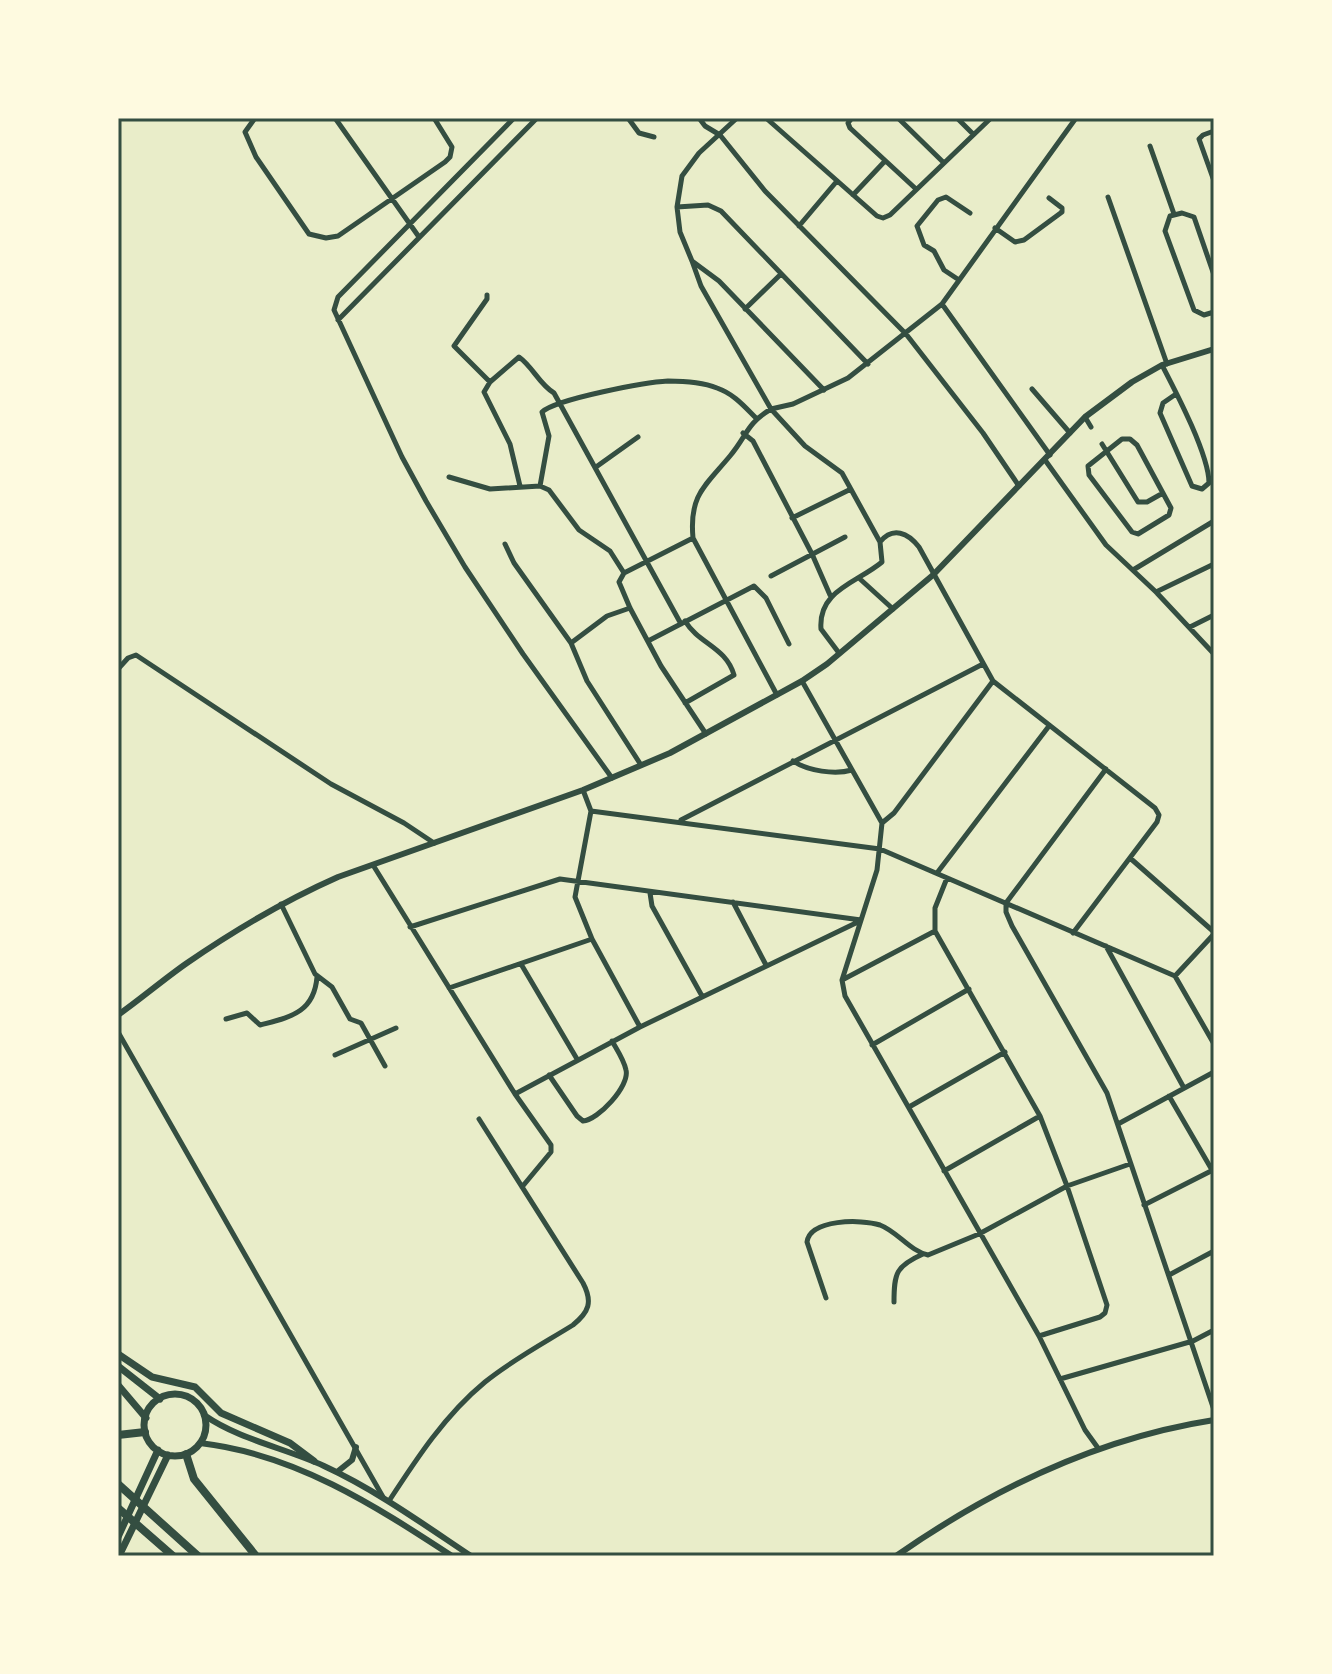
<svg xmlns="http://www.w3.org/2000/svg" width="1332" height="1674" font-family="Lato,sans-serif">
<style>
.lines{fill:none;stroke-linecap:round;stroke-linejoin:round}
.minor{stroke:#344e41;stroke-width:5}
.tertiary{stroke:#344e41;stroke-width:6}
.secondary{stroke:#344e41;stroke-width:7}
.trunk{stroke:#344e41;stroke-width:8}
.neatline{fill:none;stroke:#344e41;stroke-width:3}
</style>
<rect width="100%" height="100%" fill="#e9edc9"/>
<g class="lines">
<!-- minor -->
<path class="minor" d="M255,118l-10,14 11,25 53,77 17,4 12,-2 107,-74 5,-5 2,-10 -18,-29
M335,118l84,119
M514,118l-176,179 -4,13 68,147 24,44 39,66 58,87 89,124
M628,118l11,15 15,4
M699,118l6,8 15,9 45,56 141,143 77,99 36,53
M737,118l-38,35 -17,23 -5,31 3,25 12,29 27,20 105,109
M766,118l111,98 6,2 7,-3 101,-97
M852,118l-4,5 2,5 66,61
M898,118l45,44
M957,118l16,16
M1214,131l-11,4 -4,4 15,42
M1150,146l24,68
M853,195l32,-34
M1108,197l59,167
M677,207l31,-2 13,6 147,153
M799,226l38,-45
M995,228l20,14 9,-2 38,-28v-4l-13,-10
M692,261l9,25 70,123 22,-5 55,-26 94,-74 134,-186
M1214,275l-20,-58 -12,-4 -12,3 -5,15 29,79 10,5 10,-3
M959,280l-15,-10 -10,-19 -10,-6 -7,-19 21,-26 8,-3 24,16
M487,295v4l-33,47 36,36
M942,304l108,151
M745,309l35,-34
M338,320l199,-202
M1162,365c14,27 47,90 47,118l-7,6 -10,-3 -32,-73 3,-10 13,-9
M1032,389l38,44
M1085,417l6,10
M743,433l10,8 59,113 18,41
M1122,439h8l7,6 34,63 -2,7 -31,19 -6,-2 -43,-57 -1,-9z
M1102,444l36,58h9l16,-9
M1045,460l61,85 50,47 58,62
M596,467l42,-30
M449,477l41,12 50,-3 9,4 30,40 31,21 14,22
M520,486l-10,-42 -26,-52 6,-10 29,-25c14,10 20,27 35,36l127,231
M540,486l9,-50 -7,-24c14,-13 104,-30 126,-31 16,0 34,1 49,7 17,6 27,18 39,30
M792,518l59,-29
M693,538l-69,35 -5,9 11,26 31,58 45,68
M505,544l9,19 57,80 16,38 54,84
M1133,570l81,-49
M771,576l74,-39
M860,579l33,30
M1156,592l58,-28
M1190,627l24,-12
M648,641l106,-55 12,12 23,46
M571,643l36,-27 23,-8
M839,653l-18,-24c-3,-39 36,-46 61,-67l-2,-20c13,-16 28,-9 39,5l74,134 162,127 4,7 -2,7 -84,111
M118,669l10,-11 8,-3 195,129 73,39 30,20
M802,681l80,142 -5,47 -35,110 3,16 194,340 46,94 13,18
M777,695l-84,-157c-4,-43 12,-52 37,-82 17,-20 16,-32 41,-47l34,37 37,27 38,69
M685,703l49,-28c-8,-28 -35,-31 -49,-54
M793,761c15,10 42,14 59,9
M1106,769l-100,134v9l6,14 95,167 107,317
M583,790l8,21 -16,86 17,42 48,88
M591,811l289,38 295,127 39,68
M681,820l302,-156
M882,823l12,-10 99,-132
M1130,858l84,74
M373,865l142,229 36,51v7l-29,35
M937,873l112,-147
M947,878l-12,30v23l105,185 27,70 40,119 -2,8 -5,4 -61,19
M650,893l2,13 50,90
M733,902l33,63
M281,904l34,70 17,13 18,32 11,4 24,43
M410,927l150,-48 301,41
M1106,946l78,142
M521,964l56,95
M1175,976l39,-42
M844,979l91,-48
M449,988l143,-49
M226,1019l21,-6 13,12c30,-8 54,-12 57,-48
M118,1032l265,465
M872,1045l97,-56
M335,1055l61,-27
M549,1075l28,41 6,5c15,-1 47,-35 43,-51 -2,-10 -9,-20 -14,-29
M515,1094l125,-67 220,-106
M1169,1096l43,74
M909,1107l96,-55
M1118,1124l96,-52
M944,1171l96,-55
M1144,1205l69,-35
M1169,1275l45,-24
M826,1298l-19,-56c3,-23 54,-23 73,-17 18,7 30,26 48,30l51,-21 88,-48 63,-22
M894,1302c0,-29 2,-36 29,-48
M1060,1379l133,-38 21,-11
M389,1501c28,-43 56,-86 96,-119 27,-22 59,-39 88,-57 16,-13 20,-23 10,-42l-104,-164"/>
<!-- tertiary -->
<path class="tertiary" d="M118,1015c24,-17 46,-36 69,-52 48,-33 99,-63 151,-86l245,-87 87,-37 132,-72 25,-17 106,-89 152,-158 47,-35 30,-17 52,-16
M204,1415c36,25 81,33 120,51 52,24 99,58 147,90
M200,1443c95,11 174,62 252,113
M337,1472l15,-12 4,-13
M896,1556c96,-67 202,-118 318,-136"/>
<!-- secondary -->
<path class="secondary" d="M118,1354l34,23 43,10 26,26 69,30 24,18
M118,1366l42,33
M118,1385l28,33
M144 1425a31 31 0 1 1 62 0a31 31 0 1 1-62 0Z
M118,1537l40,-87
M119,1556l49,-101"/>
<!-- trunk -->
<path class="trunk" d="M118,1435l27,-3
M186,1454l8,25 62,77
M118,1484l80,72
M118,1508l55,48"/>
</g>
<!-- border -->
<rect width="1332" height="1674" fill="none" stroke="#fefae0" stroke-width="240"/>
<rect x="120" y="120" width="1092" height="1434" class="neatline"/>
</svg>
